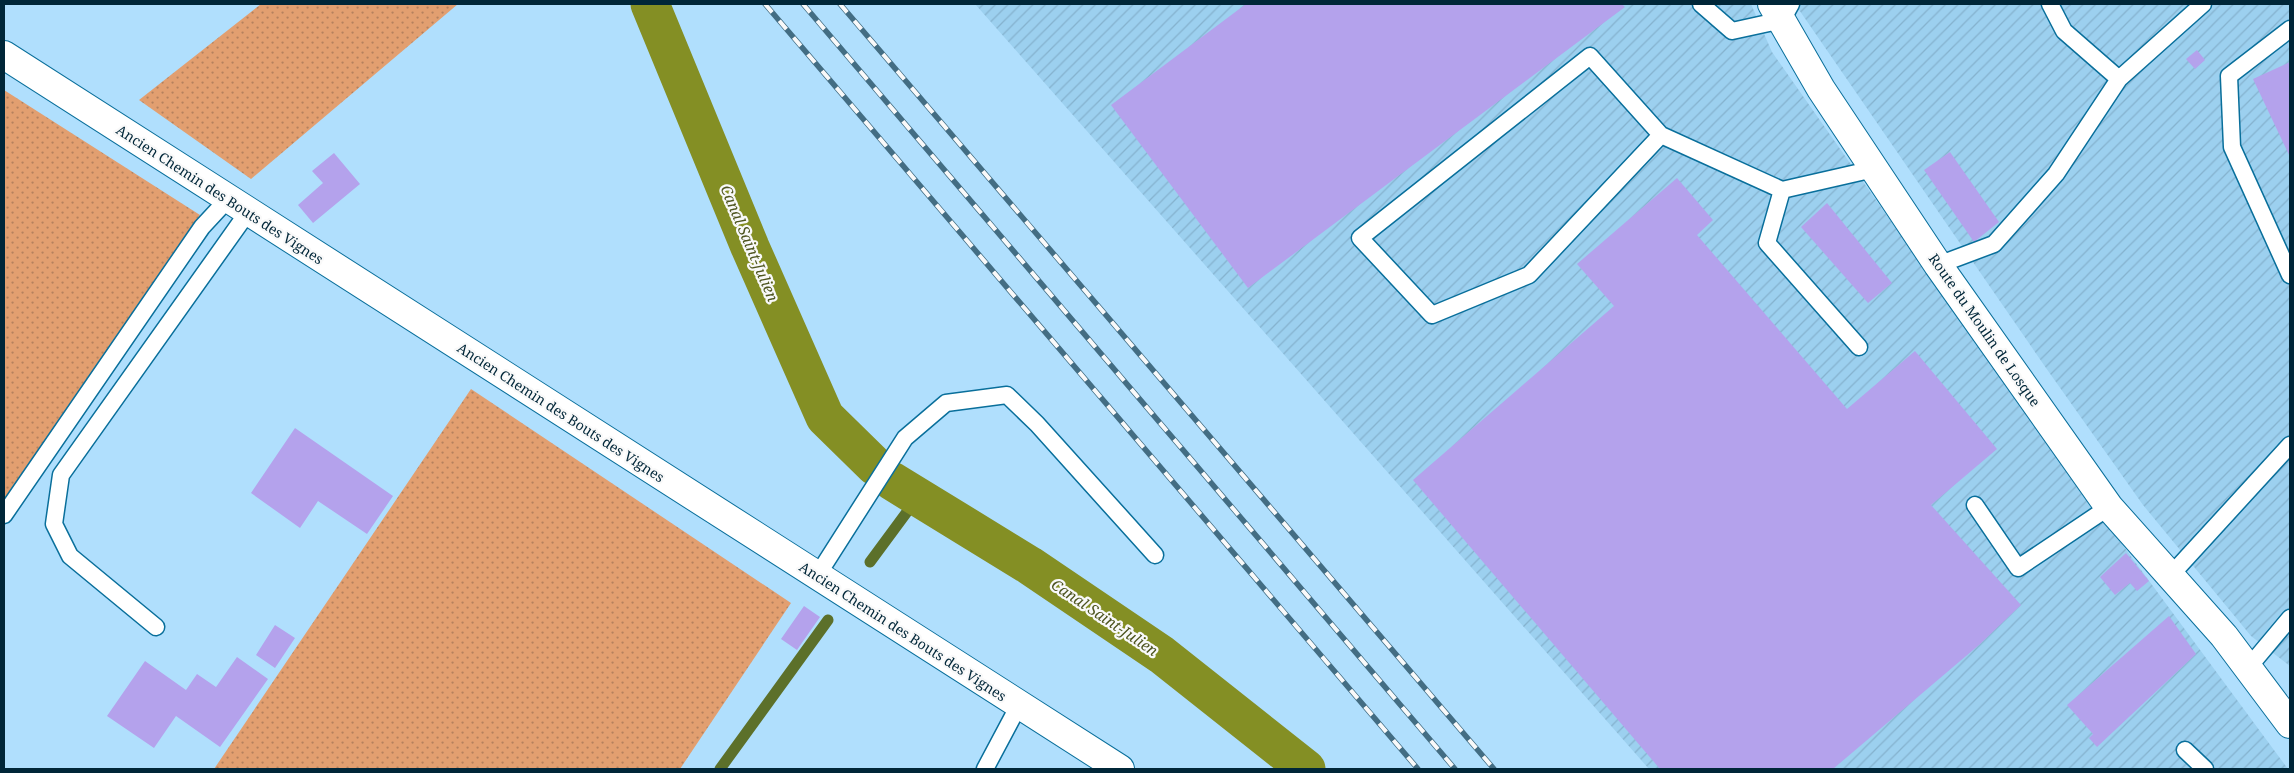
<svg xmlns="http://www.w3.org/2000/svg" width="2294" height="773" font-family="'Noto Serif',serif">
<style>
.industrial{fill:url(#industrial-furrows)}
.grass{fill:url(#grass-dots)}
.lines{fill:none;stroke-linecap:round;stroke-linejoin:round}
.stream{stroke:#5c702a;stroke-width:11}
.canal{stroke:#848f24;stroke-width:39}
.building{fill:#b4a2ec}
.service-casing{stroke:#096f9b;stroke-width:19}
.tertiary-casing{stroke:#096f9b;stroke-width:30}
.service{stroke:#fff;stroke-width:16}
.tertiary{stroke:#fff;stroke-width:28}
.rail-casing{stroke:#436d83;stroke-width:5.5}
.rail{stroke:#f9f9f9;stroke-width:4;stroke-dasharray:11;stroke-linecap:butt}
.labels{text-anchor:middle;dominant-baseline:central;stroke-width:4.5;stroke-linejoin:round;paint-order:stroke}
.street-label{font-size:14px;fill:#002638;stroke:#f9f9f9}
.water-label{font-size:15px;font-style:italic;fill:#4e5520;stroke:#f9f9f9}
</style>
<defs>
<pattern id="industrial-furrows" width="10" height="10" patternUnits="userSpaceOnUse" patternTransform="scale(1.25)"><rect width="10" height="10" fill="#9cd0ef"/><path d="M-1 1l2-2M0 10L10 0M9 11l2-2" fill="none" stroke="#85b2ce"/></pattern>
<pattern id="grass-dots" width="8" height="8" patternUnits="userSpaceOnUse" patternTransform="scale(1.25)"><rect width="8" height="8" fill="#e29f70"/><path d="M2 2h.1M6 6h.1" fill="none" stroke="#b5815d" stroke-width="1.8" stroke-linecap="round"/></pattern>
</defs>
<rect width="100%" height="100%" fill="#b0dffd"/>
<!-- industrial -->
<path class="industrial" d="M975,4h776l21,48 262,373 254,344h-639z
M1795,4h495v662l-39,-30 -108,-131 -97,-137z"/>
<!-- grass -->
<path class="grass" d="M261,4h197l-207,175 -112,-79z
M4,90l196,125 -196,291z
M471,389l320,214 -111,166h-466z"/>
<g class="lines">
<!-- stream -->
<path class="stream" d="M870,562l48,-65
M720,769l108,-149"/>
<!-- canal -->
<path class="canal" d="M650,4l100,243 75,170 50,49
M892,481l137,84 133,90 144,114"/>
</g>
<!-- building -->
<path class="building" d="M1246,4h376l3,3 -377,281 -137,-183z
M2197,50l8,10 -10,9 -9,-10z
M2290,62v95l-37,-78z
M1950,152l49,70 -25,20 -50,-72z
M334,153l26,31 -47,39 -15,-18 25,-22 -11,-12z
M1677,178l36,42 -16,15 150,174 68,-58 82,98 -66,56 90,100 -42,40 -146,124h-173l-247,-289 201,-174 -37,-42z
M1827,203l65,80 -24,20 -67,-76z
M295,428l98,68 -26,38 -49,-33 -18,27 -49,-35z
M2126,553l23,28 -12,10 -7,-8 -15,12 -15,-18z
M804,606l16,11 -23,33 -16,-11z
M2169,616l27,38 -99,93 -8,-9 4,-4 -26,-29z
M275,625l20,13 -20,30 -19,-13z
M237,657l31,22 -48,68 -44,-31 -22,32 -47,-32 38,-55 41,29 11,-16 19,13z"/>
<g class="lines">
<defs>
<path id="service" d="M1701,4l31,27 50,-11 9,-16
M2290,29l-61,47 3,71 58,128
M2119,79l84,-75
M1661,135l-132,140 -97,40 -72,-77 230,-182 71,79 121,55 92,-21
M1782,190l-15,53 92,104
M1938,265l56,-21 62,-70 63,-95 -55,-48 -14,-27
M1975,505l43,63 91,-61
M4,515l198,-288 26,-28
M817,576l88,-138 41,-35 61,-8 30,29 118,131
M2170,576l120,-131
M156,627l-86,-71 -16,-32 7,-49 187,-263
M2248,668l42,-50
M2185,750l20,19
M985,769l34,-64"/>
<path id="tertiary" d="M1772,4l49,85 117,176 171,242 115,129 66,88
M4,55l1116,714"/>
</defs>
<!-- service casing -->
<use href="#service" class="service-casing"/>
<!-- tertiary casing -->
<use href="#tertiary" class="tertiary-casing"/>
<!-- service -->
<use href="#service" class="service"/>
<!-- tertiary -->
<use href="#tertiary" class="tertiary"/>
<defs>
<path id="rail" d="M765,4l653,765
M803,4l652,765
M840,4l654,765"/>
</defs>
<!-- rail casing -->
<use href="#rail" class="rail-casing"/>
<!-- rail -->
<use href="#rail" class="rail"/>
</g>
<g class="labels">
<!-- street labels -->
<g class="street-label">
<text transform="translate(220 194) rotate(33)">Ancien Chemin des Bouts des Vignes</text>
<text transform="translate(1985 330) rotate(55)">Route du Moulin de Losque</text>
<text transform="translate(561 412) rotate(33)">Ancien Chemin des Bouts des Vignes</text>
<text transform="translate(903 631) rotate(33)">Ancien Chemin des Bouts des Vignes</text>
</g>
<!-- water labels -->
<g class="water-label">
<text transform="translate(750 243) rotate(67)">Canal Saint-Julien</text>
<text transform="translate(1105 617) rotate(34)">Canal Saint-Julien</text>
</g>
</g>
<!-- border -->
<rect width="2294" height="773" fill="none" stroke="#002638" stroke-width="10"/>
</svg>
